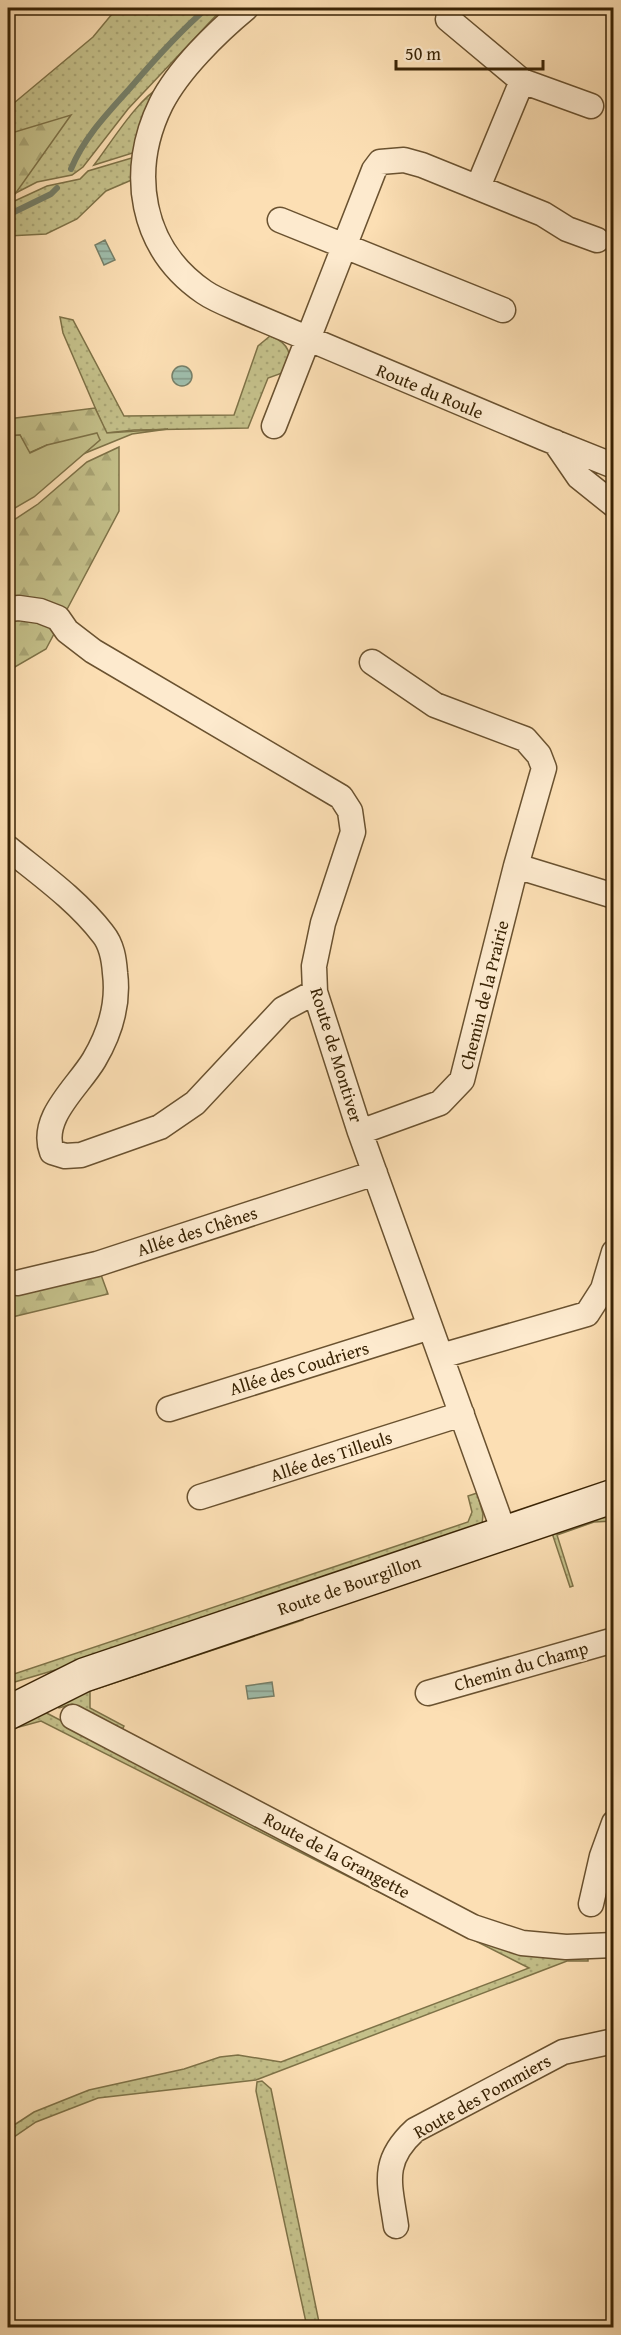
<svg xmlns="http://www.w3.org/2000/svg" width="621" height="2335" font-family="'Gentium Book Plus',serif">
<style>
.grass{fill:url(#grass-dots);stroke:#7e7247;stroke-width:1.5}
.forest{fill:url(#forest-firs);stroke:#7e7247;stroke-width:1.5}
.garden{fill:#c4c08a;stroke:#7e7247;stroke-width:1.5}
.water{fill:url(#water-rules);stroke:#767f68;stroke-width:1.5}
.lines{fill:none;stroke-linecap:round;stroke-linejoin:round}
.stream{stroke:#767f68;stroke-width:6}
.street-casing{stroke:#6a5230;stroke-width:27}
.secondary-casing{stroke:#392304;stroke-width:36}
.street{stroke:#fdeace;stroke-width:24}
.secondary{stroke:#fdeace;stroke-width:33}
.labels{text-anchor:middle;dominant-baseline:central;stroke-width:4.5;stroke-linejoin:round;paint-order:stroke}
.street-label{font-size:18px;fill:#392304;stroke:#fdeace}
</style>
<defs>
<pattern id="grass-dots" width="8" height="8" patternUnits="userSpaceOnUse" patternTransform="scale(1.5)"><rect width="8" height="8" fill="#c4c08a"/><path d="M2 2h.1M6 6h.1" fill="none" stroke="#a9a575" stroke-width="1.8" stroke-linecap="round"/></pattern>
<pattern id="forest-firs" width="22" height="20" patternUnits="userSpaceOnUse" patternTransform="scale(1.5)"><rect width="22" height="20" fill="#c4c08a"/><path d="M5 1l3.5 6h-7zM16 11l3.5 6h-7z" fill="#a9a575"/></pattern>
<pattern id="water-rules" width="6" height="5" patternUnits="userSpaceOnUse" patternTransform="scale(1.5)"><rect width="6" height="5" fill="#9fbdab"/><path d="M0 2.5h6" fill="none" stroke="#839989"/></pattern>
</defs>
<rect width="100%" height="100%" fill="#fcdfb4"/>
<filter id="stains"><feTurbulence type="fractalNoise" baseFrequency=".00333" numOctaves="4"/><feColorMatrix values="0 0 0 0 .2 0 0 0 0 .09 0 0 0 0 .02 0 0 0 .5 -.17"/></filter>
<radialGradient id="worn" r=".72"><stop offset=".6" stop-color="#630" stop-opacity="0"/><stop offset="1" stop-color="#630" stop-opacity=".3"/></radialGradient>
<!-- grass -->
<path class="grass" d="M117,8h62l5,2 3,-2h36l-95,101 -45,58 -11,8 -35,7 -29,15v-89l85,-71z
M162,86l-26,66 -42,13c17,-22 44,-67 68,-79z
M135,157l-1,22 -28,12 -29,28 -31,15 -38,2v-32l39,-18 33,-7 8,-8z
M60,317l13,3 51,96 110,-1 24,-69 12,-10c19,7 24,19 15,36l-17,6 -20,50 -114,2 -28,3 -43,-100z
M477,1493l6,21 -1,11 -420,143 -54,16v-8l460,-154 4,-10 -4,-16z
M613,1517v4l-19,1 -37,13 16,51 -3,1 -18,-54 43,-15z
M302,1613l1,7 -213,71v17l34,18 -2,4 -50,-26 -13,4 -5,-4v-3z
M35,1707l437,228 81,23 6,-2h29v5h-21l-311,119 -158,18 -62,24 -28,19v-12l26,-17 55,-22 95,-21 36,-12 18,-2 43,7 248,-94 -488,-247 -33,9v-9z
M262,2081l9,8 49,238h-13l-51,-236 1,-9z"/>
<!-- forest -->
<path class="forest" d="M71,115l-63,89v-70z
M95,408l12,25 61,-4 -36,5 -49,20 16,-14 -52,5 -18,8 -9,-18 -12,1v-17z
M119,447v64l-73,138 -38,22v-147l30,-20 49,-42z
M100,1272l8,22 -100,24v-22z"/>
<!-- garden -->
<path class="garden" d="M97,433l3,7 -66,57 -26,15v-76l12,-1 10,18 17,-8z"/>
<!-- water -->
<path class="water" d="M105,240l10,20 -11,5 -9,-20z
M172 376a10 10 0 1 1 20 0a10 10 0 1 1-20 0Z
M272,1682l2,14 -26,3 -2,-13z"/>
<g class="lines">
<!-- stream -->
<path class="stream" d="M71,169c13,-32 37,-56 60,-82 24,-28 48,-55 76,-79
M8,215l43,-21 6,-6"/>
<defs>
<path id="street" d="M246,8c-29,24 -68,62 -85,96 -33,67 -21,144 43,188 13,9 31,15 46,22l294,124 70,28
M448,19l74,62
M478,187l44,-106 69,25
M280,220l223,90
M274,426l100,-256 6,-8 24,-2 18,5 121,49 24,15 30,11
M555,442l24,35 35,28
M8,609l11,-1 21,3 18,7 9,13 26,20 248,146 9,14 3,21 -30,91 -9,43 1,26 45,140 144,400
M8,848c32,26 69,52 95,86 9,11 11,25 12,39 4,31 -5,60 -21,87 -16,27 -55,58 -42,92l13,4 16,-1 79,-28 35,-24 88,-94 32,-17
M516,866l98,30
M360,1132l80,-29 22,-23 54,-214 28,-98 -5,-13 -14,-16 -90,-34 -63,-43
M17,1283l80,-19 278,-91
M441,1356l146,-42 16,-25 11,-37
M169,1409l261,-82
M200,1497l262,-83
M428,1693l186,-53
M73,1717l400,210 49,16 44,4 48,-2
M591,1904l11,-48 12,-33
M396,2226c-6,-42 -16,-64 19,-96l148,-78 51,-11"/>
<path id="secondary" d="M8,1713l76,-38 530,-179"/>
</defs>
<!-- street casing -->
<use href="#street" class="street-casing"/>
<!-- secondary casing -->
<use href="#secondary" class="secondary-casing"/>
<!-- street -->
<use href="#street" class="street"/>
<!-- secondary -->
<use href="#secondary" class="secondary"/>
</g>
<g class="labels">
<!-- street labels -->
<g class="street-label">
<text transform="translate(430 391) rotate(23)">Route du Roule</text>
<text transform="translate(484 995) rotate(-76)">Chemin de la Prairie</text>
<text transform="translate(337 1055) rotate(73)">Route de Montiver</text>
<text transform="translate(197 1231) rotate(-18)">Allée des Chênes</text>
<text transform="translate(299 1368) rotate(-17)">Allée des Coudriers</text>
<text transform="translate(331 1456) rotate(-18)">Allée des Tilleuls</text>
<text transform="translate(349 1585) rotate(-19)">Route de Bourgillon</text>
<text transform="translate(521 1666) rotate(-16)">Chemin du Champ</text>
<text transform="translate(337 1855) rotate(28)">Route de la Grangette</text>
<text transform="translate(482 2096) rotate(-29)">Route des Pommiers</text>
</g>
</g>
<!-- margin -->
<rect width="621" height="2335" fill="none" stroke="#fcdfb4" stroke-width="30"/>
<rect x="9" y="9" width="603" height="2317" fill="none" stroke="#392304" stroke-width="3"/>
<rect x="15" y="15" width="591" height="2305" fill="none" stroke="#392304" stroke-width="1.5"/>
<!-- scale -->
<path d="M396 60v9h147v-9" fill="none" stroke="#392304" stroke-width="3"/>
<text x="405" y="60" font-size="18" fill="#392304" stroke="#fdeace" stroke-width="4.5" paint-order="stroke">50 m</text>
<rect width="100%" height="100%" filter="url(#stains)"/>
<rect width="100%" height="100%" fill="url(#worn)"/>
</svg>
